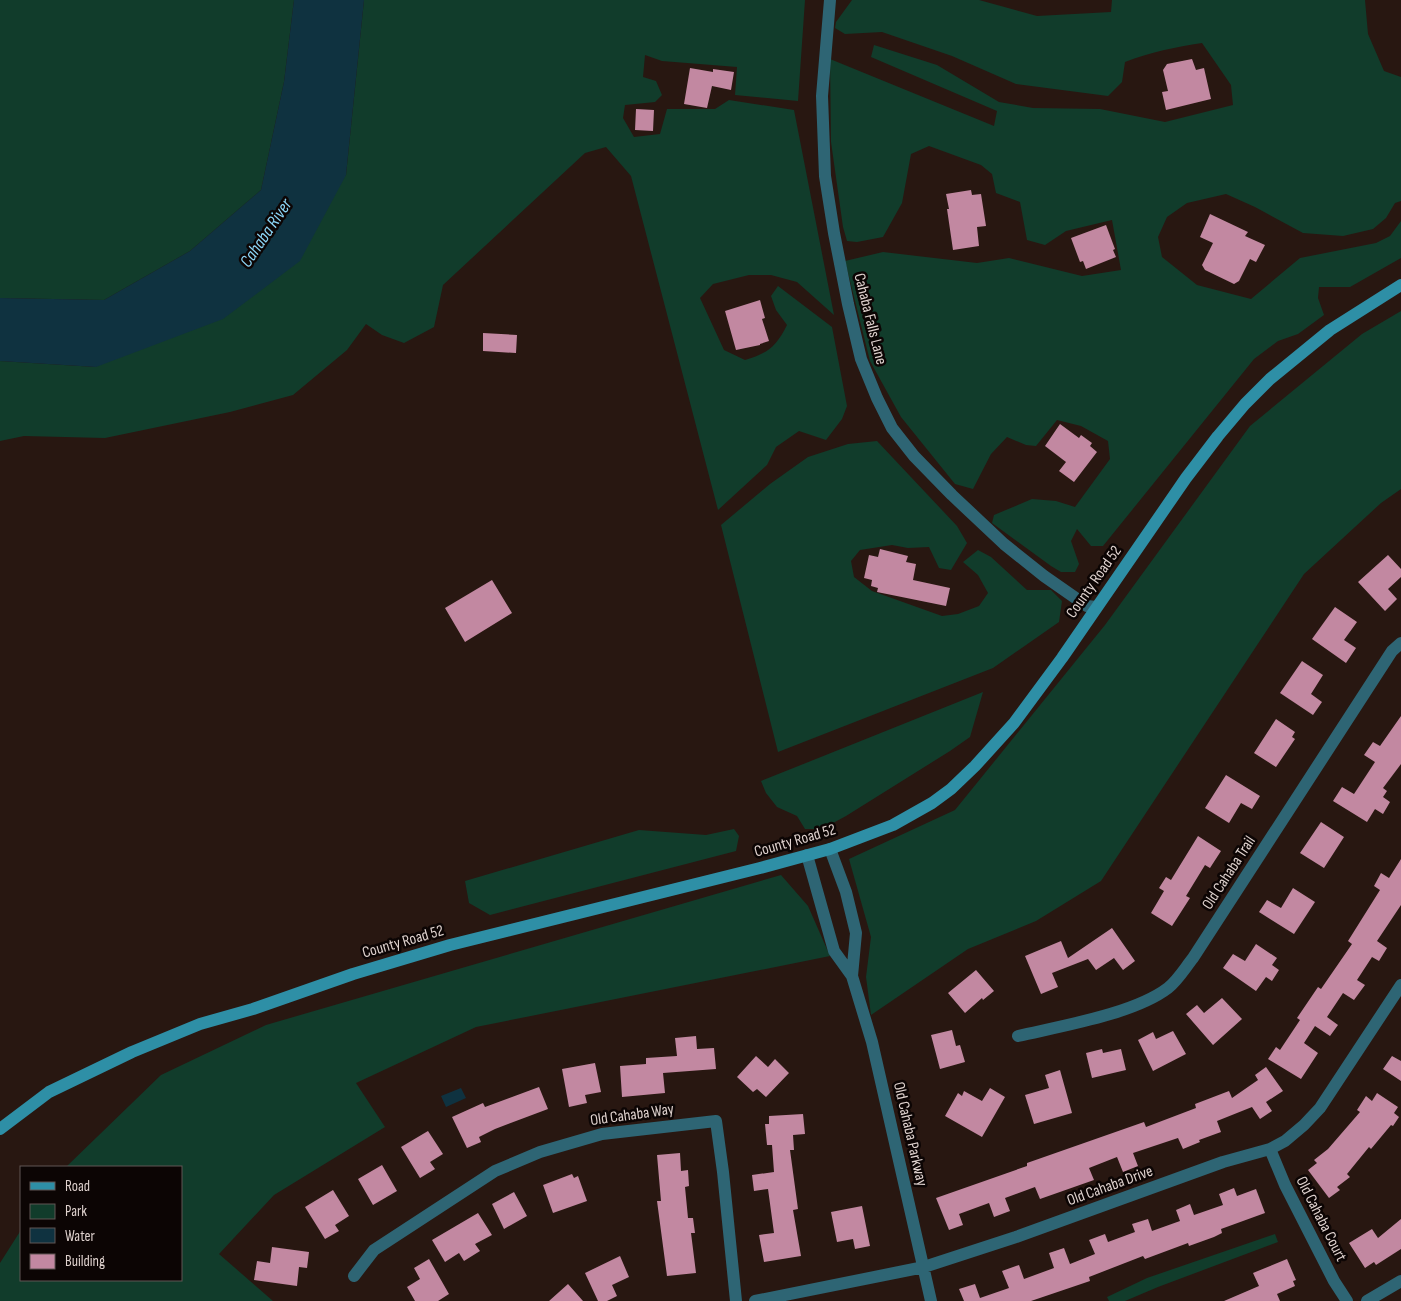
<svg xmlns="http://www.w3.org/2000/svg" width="1401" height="1301" font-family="'Sofia Sans Condensed',sans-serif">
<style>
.green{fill:#113c2b}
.water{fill:#0f3240}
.building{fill:#c288a1}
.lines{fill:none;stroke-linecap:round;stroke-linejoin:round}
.street{stroke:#2e6574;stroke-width:12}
.secondary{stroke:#2e8fa6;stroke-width:12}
.labels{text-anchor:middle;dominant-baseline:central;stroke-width:5;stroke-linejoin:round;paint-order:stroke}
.street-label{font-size:16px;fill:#dfd2ce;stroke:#0c0504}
.water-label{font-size:18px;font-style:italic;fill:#8bd4f5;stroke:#0c0504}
</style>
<rect width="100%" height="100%" fill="#281711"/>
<!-- green -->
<path class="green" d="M0,0h294l-10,82 -23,108 -71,61 -86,49 -104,-2z
M364,0h441l-7,101 -63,-6 2,-28 -75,-6 -17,-6 -2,22 13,4 6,14 -7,7 -30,3 -2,13 11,19 26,-3 7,-25h48l14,-9 65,10 40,205 -37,-33 -26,-7h-22l-36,9 -13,14 24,52 21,10c23,-7 31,-13 42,-35l-11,-15 -5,-14 7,-10 54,41 15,79 -5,13 -16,21 -27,-9 -23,16 -9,18 -49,45 -87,-334 -25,-29 -21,6 -142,132 -9,42 -30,16 -22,-8 -16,-11 -19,26 -54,45 -63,17 -125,26 -81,-2 -24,5v-80l96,6 250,-192z
M852,0h127l58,16 74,-4 1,-12h253l3,34 16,37 17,6v124l-6,2 -9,15 -13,11 -30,7 -40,-3 -48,-26 -29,-13 -39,9 -20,14 -9,20 4,20 35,28 54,14 49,-41 76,-15 14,-7 11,-15v37l-51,29h-31l-1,11 6,17 -26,19 -20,7 -24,18 -151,187h-12l-14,-17 -6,12 8,23 -4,8h-14l-10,-6 -59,-43 2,-8 38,-16 24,2 19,6 35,-48 -2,-18 -27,-15 -24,-6 -21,26 -10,-1 -19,-8 -16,17 -18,35 -18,-5 -54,-67 -31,-56 -25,-100 38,-9 94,11 32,-5 73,18 39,-6 -9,-50 -46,11 -21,14 -18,-5 -7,-38 -24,-9 -4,-19 -11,-9 -52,-19 -18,8 -9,49 -19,34 -26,5 -10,-1 -4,-14 -12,-85 -1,-83 164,67 3,-15 -126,-54 3,-12 63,20 62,37 34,6 67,1 65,13 68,-17 -2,-20 -29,-42c-26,4 -52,9 -77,19l-3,20 -14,14 -92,-12 -64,-28 -70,-24 -37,2 -10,-6 1,-6z
M1401,311v178l-20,14 -77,71 -203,307 -65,40 -68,28 -97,66 -5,-38 5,-40 -22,-78 106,-49 150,-185 145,-199 112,-92z
M877,441l80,85 10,17 -16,27 -12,-2 -10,-21 -21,1 -16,-3 -32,5 -9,11 3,16 18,14 70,25 16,-2 21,-8 9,-13 -10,-18 -15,-13 15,-12 13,7 36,33h24l11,11 -3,21 -66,46 -215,84 -57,-227 49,-41 38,-27 40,-13z
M983,692l-13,45 -20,14 -104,65 -24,13h-17l-8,-13 -20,-9 -11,-14 -5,-12z
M734,829l5,7 -3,15 -246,64 -21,-12 -4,-22 174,-51 67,5z
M781,875l27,31 22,50 -354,71 -120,56 29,44 -111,68 -55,59 54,47h-273v-38l21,-33v50h160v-113h-115l95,-92 105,-50z
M1275,1234l3,8 -120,45 -33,14h-16l-2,-4 40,-19z"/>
<!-- water -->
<path class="water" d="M294,0h70l-18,175 -46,86 -77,58 -127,48 -96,-6v-63l104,2 86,-49 71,-61 23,-108z
M461,1088l5,10 -20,9 -5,-11z"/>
<!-- building -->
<path class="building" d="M1192,59l4,11 8,-2 7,31 -45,11 -4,-18 6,-1 -5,-21 4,-6z
M690,68l23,4v-3l21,3 -3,18 -19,-4 -5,22 -23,-4z
M636,109l18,1 -1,21 -18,-1z
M971,190l1,5 9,-1 5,32 -9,1 2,19 -26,4 -6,-41h2l-3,-15z
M1210,214l38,18 -3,4 20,9 -9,17 -6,-3 -11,22 -5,3 -29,-14 -3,-5 11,-22 -13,-6z
M1106,225l9,24 -2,1 3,7 -30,12 -3,-8 -3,1 -9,-24z
M760,300l5,18 -3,1 7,22 -9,3v1l-24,5 -11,-39z
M483,333l34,2 -1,18 -33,-2z
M1060,424l19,14 2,-3 11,8 -2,3 7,6 -23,30 -15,-11 7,-9 -21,-16z
M880,549l28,7 -2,6 10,2 -3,16 37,8 -4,18 -69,-14 1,-4 -7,-2 1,-6 -8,-2 5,-23 9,2z
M1388,555l13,14v8l-13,12 9,10 -12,12 -27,-29z
M492,580l20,33 -47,29 -20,-34z
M1335,607l22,15 -13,18 12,8 -10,15 -34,-24z
M1302,661l21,14 -12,19 11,8 -9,13 -33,-22z
M1401,716v48l-18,24 4,3 -4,6 7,5 -7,12 -8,-5 -8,13 -34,-21 9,-14 12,7 21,-32 -11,-7 9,-13 7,4z
M1276,719l19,13 -3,5 3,2 -19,28 -22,-14z
M1226,775l34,21 -8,13 -11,-6 -12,20 -24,-15z
M1321,822l23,15 -20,31 -24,-15z
M1198,836l23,15 -11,17 -5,-3 -19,31 4,2 -18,28 -21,-13 13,-22 -5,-3 7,-11 5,3z
M1401,859v46l-24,36 10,7 -8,13 -7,-4 -15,23 8,5 -11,15 -11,-7 -16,24 11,8 -8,11 -15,-10 -11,17 14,10 -17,26 -33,-20 8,-12 4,3 20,-30 -3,-2 21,-31 3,2 31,-45 -4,-3 32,-51 -6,-4 7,-13 8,5z
M1293,888l22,14 -21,32 -35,-22 8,-12 14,8z
M1112,928l23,33 -12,9 -9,-12 -18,12 -8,-11 -36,14 6,14 -17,7 -16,-38 36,-15 7,17z
M1256,944l21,14 -5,7 7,5 -7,11 -6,-4 -10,14 -33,-23 10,-14 12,7z
M976,970l18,21 -11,9 -1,-2 -17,15 -17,-20z
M1222,998l20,21 -29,26 -27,-31 11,-9 7,8z
M952,1030l4,16 4,-1 5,17 -25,7 -9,-34z
M1173,1031l13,23 -33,17 -15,-31 15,-8 3,7z
M696,1036l1,13 17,-1 2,21 -53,4 2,20 -43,4 -2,-31 26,-2v-6l31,-2 -2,-18z
M1102,1049l1,4 18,-4 5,21 -34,8 -6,-25z
M756,1056l12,11 7,-8 14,14 -23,24 -9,-8 -4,3 -16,-15z
M1392,1056l9,5v20l-18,-12z
M595,1063l6,29 -16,3 2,8 -18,4 -7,-38z
M1266,1067l17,24 -17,11 6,9 -12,8 -8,-12 -35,14 4,11 -22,8 1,2 -17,7 -5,-11 -45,15 5,13 -15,6 -6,-15 -28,11 5,12 -54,19 -5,-12 -30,11 5,13 -16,6 -5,-14 -30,11 4,11 -14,5 -13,-32 91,-32v-3l117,-41 2,5 50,-19 -1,-4 34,-13 3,7 26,-18 -3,-5z
M1060,1070l12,43 -38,11 -9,-29 24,-7 -4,-13z
M539,1087l9,22 -53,20 -16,8 2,5 -14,6 -15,-31 31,-14 2,4z
M990,1088l15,9 -23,40 -37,-21 13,-23 4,3 2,-5 18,10z
M1377,1093l21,14 -4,6 5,4 -6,9 -2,-1 -20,24 -2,-2 -22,27 3,3 -13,10 3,3 -11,8 -21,-28 9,-7 -3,-3 14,-11 32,-37 -3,-2 9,-14 6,5z
M803,1114l2,20 -12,1 1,15h-4l8,59 -5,1 8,46 -37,6 -5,-27 15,-2 -6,-44 -14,2 -2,-16 22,-3 -2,-27h-5l-2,-21h4v-8z
M428,1131l15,23 -13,8 5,7 -15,9 -19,-31z
M680,1153l1,18 7,-1 1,16 -4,1 3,31h5l2,15h-4l5,40 -29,3 -10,-75h4l-4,-46z
M382,1165l15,26 -24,14 -15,-26z
M572,1174l2,4 4,-2 9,25 -34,12 -10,-28z
M1234,1188l3,8 19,-7 9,24 -44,16 1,4 -8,4 -25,9 -1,-3 -43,16 -2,-3 -54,21 1,4 -59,20h-67l-5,-12 16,-5 5,14 29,-10 -7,-17 17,-6 5,14 30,-11 -5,-15 15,-5 6,16 25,-10 -6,-14 16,-6 3,8 27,-10 -3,-8 16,-5 4,12 28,-10 -4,-11 14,-6 4,11 29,-10 -4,-11z
M333,1190l16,26 -14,9 4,6 -14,8 -20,-32z
M514,1192l13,24 -23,13 -12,-25z
M862,1206l8,40 -15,3 -2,-10 -16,3 -6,-30z
M478,1213l14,22 -17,9 5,7 -16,10 -5,-8 -14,9 -13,-22z
M1401,1219v30l-25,16 -2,-3 -9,6 -16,-25 23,-14 6,9z
M272,1247l37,5 -2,16 -8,-1 -2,19 -43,-6 3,-19 13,2z
M620,1256l9,21 -17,8 5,11 -10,5h-9l-13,-28z
M429,1259l20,35 -11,7h-23l-8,-14 13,-8 -6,-11z
M1287,1259l9,21 -3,1 2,5 -18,8 3,7h-56l35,-15 -6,-13z
M568,1284l15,17h-34z"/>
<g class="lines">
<!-- street -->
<path class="street" d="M830,0l-8,96 3,80 9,57 14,71 13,55 16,39 15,30 22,28 38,39 52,49 40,32 43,30 9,1
M807,855l27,96 18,25 4,-43 -10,-41 -16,-43
M852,976l20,66 59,259
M1018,1036c43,-10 116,-22 150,-48 10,-8 17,-20 25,-30l199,-307 9,-8
M1270,1149l15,36 49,96 13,20
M354,1276l20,-26 121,-79 45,-19 62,-18 114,-13 7,51 13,129
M755,1301l169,-34 92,-30 207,-75 47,-13 15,-8 19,-16 16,-17 81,-123
M1367,1301l34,-20"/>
<!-- secondary -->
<path class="secondary" d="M0,1129l49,-37 83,-40 68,-28 53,-15 100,-35 97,-29 310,-77 70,-19 63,-24 39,-22 19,-14 24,-23 39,-43 48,-65 124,-180 32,-42 27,-32 25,-25 60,-49 71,-45"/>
</g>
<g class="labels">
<!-- street labels -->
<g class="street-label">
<text transform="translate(870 319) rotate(76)">Cahaba Falls Lane</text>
<text transform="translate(1094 582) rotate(-55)">County Road 52</text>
<text transform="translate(795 841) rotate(-16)">County Road 52</text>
<text transform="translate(1229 873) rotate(-57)">Old Cahaba Trail</text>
<text transform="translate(403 942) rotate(-16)">County Road 52</text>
<text transform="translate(632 1115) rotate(-8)">Old Cahaba Way</text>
<text transform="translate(910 1134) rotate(77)">Old Cahaba Parkway</text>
<text transform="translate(1110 1186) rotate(-20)">Old Cahaba Drive</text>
<text transform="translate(1321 1219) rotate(63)">Old Cahaba Court</text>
</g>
<!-- water labels -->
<g class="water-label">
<text transform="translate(266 233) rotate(-56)">Cahaba River</text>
</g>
</g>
<!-- legend -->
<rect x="20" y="1166" width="162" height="115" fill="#0c0504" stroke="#605755"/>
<rect x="30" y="1182" width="25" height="8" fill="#2e8fa6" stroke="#605755"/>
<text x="65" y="1191" font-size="15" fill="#dfd2ce">Road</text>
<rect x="30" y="1204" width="25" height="15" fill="#113c2b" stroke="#605755"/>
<text x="65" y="1216" font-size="15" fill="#dfd2ce">Park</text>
<rect x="30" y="1228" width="25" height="15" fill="#0f3240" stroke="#605755"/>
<text x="65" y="1241" font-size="15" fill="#dfd2ce">Water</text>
<rect x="30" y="1254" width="25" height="15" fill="#c288a1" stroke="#605755"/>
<text x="65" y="1266" font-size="15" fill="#dfd2ce">Building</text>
</svg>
